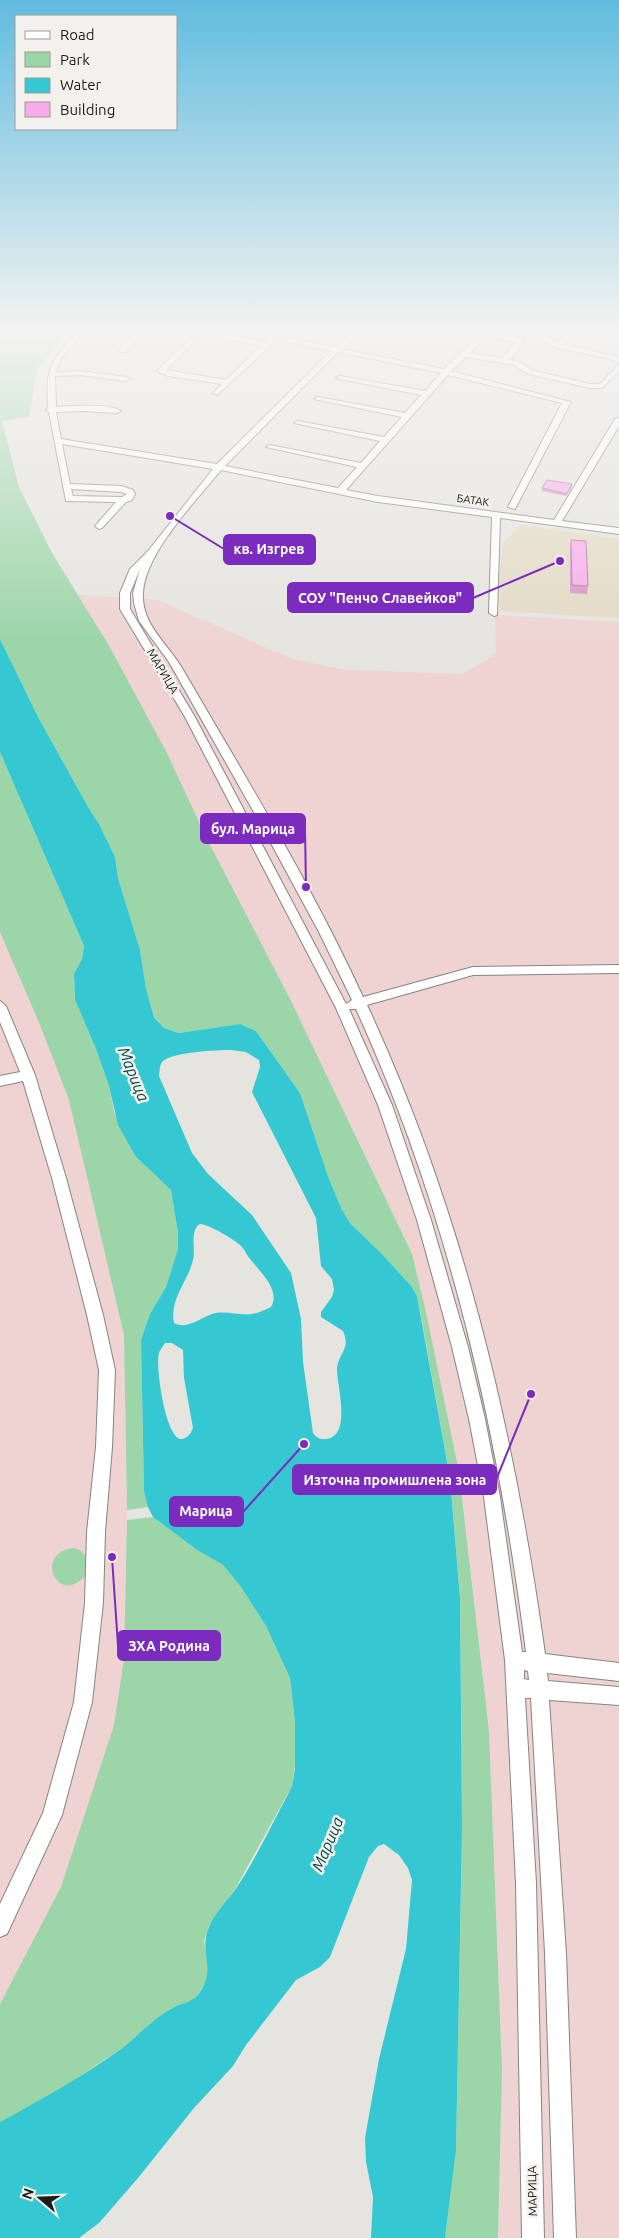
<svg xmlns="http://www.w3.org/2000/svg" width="619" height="2238" font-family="Ubuntu,sans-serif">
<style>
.industrial{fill:#eed3d2}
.education{fill:#e3dac4}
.green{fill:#9bd5a8}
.water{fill:#35c8d2;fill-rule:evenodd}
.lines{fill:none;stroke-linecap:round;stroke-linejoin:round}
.minor-casing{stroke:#878580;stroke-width:2}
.minor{fill:#fff;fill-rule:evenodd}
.wall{fill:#d593c8}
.building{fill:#f8abe9;stroke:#ae78a3}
.labels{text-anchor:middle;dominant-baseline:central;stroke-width:5;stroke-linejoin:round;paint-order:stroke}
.far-street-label{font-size:11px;fill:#1c1b19;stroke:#f3f1ec}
.street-label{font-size:12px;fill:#1c1b19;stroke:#f3f1ec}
.near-water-label{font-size:16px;font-style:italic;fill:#05474b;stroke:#f3f1ec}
.leader{fill:none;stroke:#7b2cbf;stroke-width:2}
.callout-dot{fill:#7b2cbf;stroke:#f3f1ec;stroke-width:2}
.callout{fill:#7b2cbf;stroke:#7b2cbf;stroke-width:2}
.callout-label{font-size:14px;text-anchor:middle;font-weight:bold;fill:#fff}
</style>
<rect width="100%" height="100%" fill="#e6e4df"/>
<!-- industrial -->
<path class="industrial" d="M78,595l80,5 134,59 54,11 117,4 33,-20 -1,-39 124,7v1616h-121l4,-168 -13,-339 -29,-254 -34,-165 -14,-58 -206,-417 -39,-84z
M0,932l40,93 29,75 55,235 3,185 -3,140 -10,65 -53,162 -61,117z"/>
<!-- education -->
<path class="education" d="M521,525l98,14v79l-119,-7 -1,-32 4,-36z"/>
<!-- green -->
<path class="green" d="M0,333h66l-29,36 -8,48 -27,4 17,66 33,66 56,91 59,109 39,84 85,164 121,253 14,58 34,165 -10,1 -28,-157 -5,-25 -5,-9 -29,-32 -33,-32 -8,-13 -13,-31 -29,-86 -44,-62 -16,-7 -61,9 -15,-5 -10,-12 -8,-27 -6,-39 -22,-72 -3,-21 -16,-33 -12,-19 -49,-88 -38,-78z
M0,752l84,194 -2,13 -8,15 1,26 21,49 13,37 5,26 22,45 35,33 7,43v16l-12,38 -16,27 -9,26 3,152 4,15 -21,3 -3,-175 -55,-235 -29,-75 -40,-93z
M451,1489h10l28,242 13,339 -4,168h-53l11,-87 6,-323 -2,-230z
M153,1517l44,33 26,15 18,22 25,39 24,52 5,44 1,37 -4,27 -57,103 -26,37 -5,15 5,30 -2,10 -13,19 -22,8 -51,41 -35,23 -27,18 -59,32v-118l61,-117 53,-162 10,-66 3,-139z
M74,1548l6,2 8,8 -2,17c-29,33 -53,-23 -12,-27z"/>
<!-- water -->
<path class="water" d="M0,639l38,78 49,88 12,19 16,33 3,21 22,72 6,39 8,28 10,11 15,5 61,-9 16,7 44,62 29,86 13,31 8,13 33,32 29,32 5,9 33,182 10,120 2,230 -6,323 -11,87h-74l2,-41 -7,-35 -1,-24 14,-79 27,-110 6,-69 -4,-12 -9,-13 -15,-11 -6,2 -9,11 -39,100 -10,10 -24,13 -50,65 -13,21 -39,42 -56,70 -39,45 -20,15h-79v-116c42,-23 82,-45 121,-73 17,-13 32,-30 50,-40 11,-7 21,-5 29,-17 17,-24 -2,-39 9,-65 6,-14 17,-25 26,-37 19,-28 34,-60 50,-90l7,-14 3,-17v-47l-5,-44 -24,-52 -25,-39 -18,-22 -26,-15 -44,-33 -5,-10 -4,-15 -3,-152 9,-26 16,-27 12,-38v-16l-7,-43 -35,-33 -18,-32 -9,-39 -13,-37 -21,-49 -1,-26 8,-15 2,-13 -84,-194zM231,1050l15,2 13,8 1,7 -8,25 64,126 5,48 11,13 2,11 -2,7 -11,15v5l22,14c8,18 -4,21 -6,37 -1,15 16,68 -11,71 -6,1 -10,-2 -13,-6l-10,-71 -2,-43 -10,-46 -39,-58 -44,-41 -16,-21 -33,-77c1,-5 0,-11 4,-15 10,-9 55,-11 68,-11zM200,1224c8,0 36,16 42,23 3,3 5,9 9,13 9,12 30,30 20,47 -6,3 -13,6 -19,7 -13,2 -27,-4 -40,0 -12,4 -25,16 -38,9 -5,-24 14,-41 19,-63 3,-10 -4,-30 7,-36zM165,1343h7l11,7 1,28 9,50c-2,5 -5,10 -11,11 -16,2 -27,-73 -23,-86 1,-3 4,-7 6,-10z"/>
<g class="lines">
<defs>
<path id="minor" d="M77,333h7l-23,26 -5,13 24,-1 46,6 4,2 -4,2 -46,-6 -25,1 1,31c15,-1 53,-4 65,4l-4,2 -33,-2 -28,1 5,27 156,25 114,-113 -54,-11 -60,55 -4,-2 9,-9 -54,-8 -11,-5 38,-38h23l47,9 5,-4 -18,-5h16l67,14 17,-14h8l-18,16 102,20 34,-33 -5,-3h18l32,6 1,2 -14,19 9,1 12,9 59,14h10l19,-20v7l-17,17h-12l-62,-14 -14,-9 -48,-8 -15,14 120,31 -56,107 -7,-2 54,-104 -114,-28 -102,115 32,6 176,24 61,-101 4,-2v9l-57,95 57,7v6l-119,-16 -3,97 -3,1 -5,-3 3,-96 -114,-15 -157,-32c-25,31 -76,83 -78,123 -2,31 25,51 39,75 63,108 129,216 181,329l110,-30 146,-2v8l-146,2 -106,30c96,206 147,425 178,649l74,9v18l-72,-8 1,8 71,6v18l-70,-5 17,253 10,285h-22l-9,-285 -14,-255h-6l11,185 8,355h-22l-6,-355 -11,-223 -21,-163 -15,-78 -17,-72 -35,-127 -39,-115 -42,-97 -151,-291 -65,-108v-16l10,-24 18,-18 65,-82 -151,-25 8,40 52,2 11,4 2,4 -3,6 -6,2 -24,26 -3,1 -4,-3 21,-24 -50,-1 -17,-89 -3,-2 2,-2c-2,-40 1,-46 29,-75zM202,335h2l57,11 -35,34 -60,-10zM485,337l30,5 -12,16 -33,-5zM338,352l103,21 -16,18 -85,-15 -4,2 85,17 -16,18 -87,-16 -4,2 88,18 -18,20 -86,-16 -4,2 86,18 -19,22 -91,-18 -4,2 91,20 -19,21 -113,-22zM71,489l50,3 6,2 -5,3 -49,-1zM140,569l-7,24 1,10 5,18 30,41 91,161 59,109 33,68 -6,4 -151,-287 -65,-108v-16zM349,1009h7c93,204 142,421 170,643h-4l-22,-155 -15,-78 -17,-72 -37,-127 -39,-115zM524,1670l4,1 1,9 -5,-1z
M137,333h8l-19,19h-6v-4z
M521,333l18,1 18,8 10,-9h8l-12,11 56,13v4l-62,-13 -20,-10z
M0,1001l6,5 29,69 31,103 37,137 12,55 -3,77 -7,85 -2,71 -11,99 -30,113 -55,119 -7,3v-33l43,-91 31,-111 11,-99 2,-71 9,-85 3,-77 -12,-55 -35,-137 -29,-97 -23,5v-10l20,-4 -20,-50z"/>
</defs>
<!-- minor casing -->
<use href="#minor" class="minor-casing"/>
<!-- minor -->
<use href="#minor" class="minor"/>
</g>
<!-- wall -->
<path class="wall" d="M572,484v3l-6,9 -24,-5v-3z
M571,540l17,46 -1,8 -17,-1v-45z"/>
<!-- building -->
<path class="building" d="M547,480l25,4 -5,10 -25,-6z
M571,540l15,1 2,45 -16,-1z"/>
<!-- sky -->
<linearGradient id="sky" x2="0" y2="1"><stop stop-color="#60bcdf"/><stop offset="0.51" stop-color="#f4f3f1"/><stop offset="1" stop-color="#f4f3f1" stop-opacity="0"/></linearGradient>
<rect width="619" height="647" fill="url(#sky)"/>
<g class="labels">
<!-- far-street labels -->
<g class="far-street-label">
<text transform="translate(473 500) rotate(8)">БАТАК</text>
</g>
<!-- street labels -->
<g class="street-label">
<text transform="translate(163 671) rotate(59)">МАРИЦА</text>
<text transform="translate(532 2191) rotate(-91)">МАРИЦА</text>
</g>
<!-- near-water labels -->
<g class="near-water-label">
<text transform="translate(134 1074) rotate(68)">Марица</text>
<text transform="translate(327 1844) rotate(-67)">Марица</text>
</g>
</g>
<!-- callouts -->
<path class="leader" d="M170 516L224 549M560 561L473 598M306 887L305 829M531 1394L496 1480M304 1444L243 1512M112 1557L118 1646"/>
<g class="callout-dot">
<circle cx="170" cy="516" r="5"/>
<circle cx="560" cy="561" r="5"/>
<circle cx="306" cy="887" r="5"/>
<circle cx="531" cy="1394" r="5"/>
<circle cx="304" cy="1444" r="5"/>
<circle cx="112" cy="1557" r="5"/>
</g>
<g class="callout">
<rect x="224" y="535" width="91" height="29" rx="5"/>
<rect x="288" y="583" width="185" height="29" rx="5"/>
<rect x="201" y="814" width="104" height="29" rx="5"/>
<rect x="293" y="1465" width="203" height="29" rx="5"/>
<rect x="170" y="1497" width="73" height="29" rx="5"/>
<rect x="118" y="1631" width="102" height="29" rx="5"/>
</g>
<g class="callout-label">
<text x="269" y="554">кв. Изгрев</text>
<text x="380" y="603">СОУ "Пенчо Славейков"</text>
<text x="253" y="834">бул. Марица</text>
<text x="395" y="1485">Източна промишлена зона</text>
<text x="206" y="1516">Марица</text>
<text x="169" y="1651">ЗХА Родина</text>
</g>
<!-- legend -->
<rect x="15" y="15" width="162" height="115" fill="#f3f1ec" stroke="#9d9b98"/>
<rect x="25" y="31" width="25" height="8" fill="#ffffff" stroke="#9d9b98"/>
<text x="60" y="40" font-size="15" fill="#1c1b19">Road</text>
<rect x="25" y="52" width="25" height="15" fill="#9bd5a8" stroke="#9d9b98"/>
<text x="60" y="65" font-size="15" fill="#1c1b19">Park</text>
<rect x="25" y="78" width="25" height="15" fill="#35c8d2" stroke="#9d9b98"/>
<text x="60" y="90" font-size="15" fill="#1c1b19">Water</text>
<rect x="25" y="102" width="25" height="15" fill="#f8abe9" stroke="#9d9b98"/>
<text x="60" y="115" font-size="15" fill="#1c1b19">Building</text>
<!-- north arrow -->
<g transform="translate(40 2198) rotate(289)" stroke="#f3f1ec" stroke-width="4" paint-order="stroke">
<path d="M0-4L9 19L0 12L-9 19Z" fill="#1c1b19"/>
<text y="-8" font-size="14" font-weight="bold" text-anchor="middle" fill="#1c1b19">N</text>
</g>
</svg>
